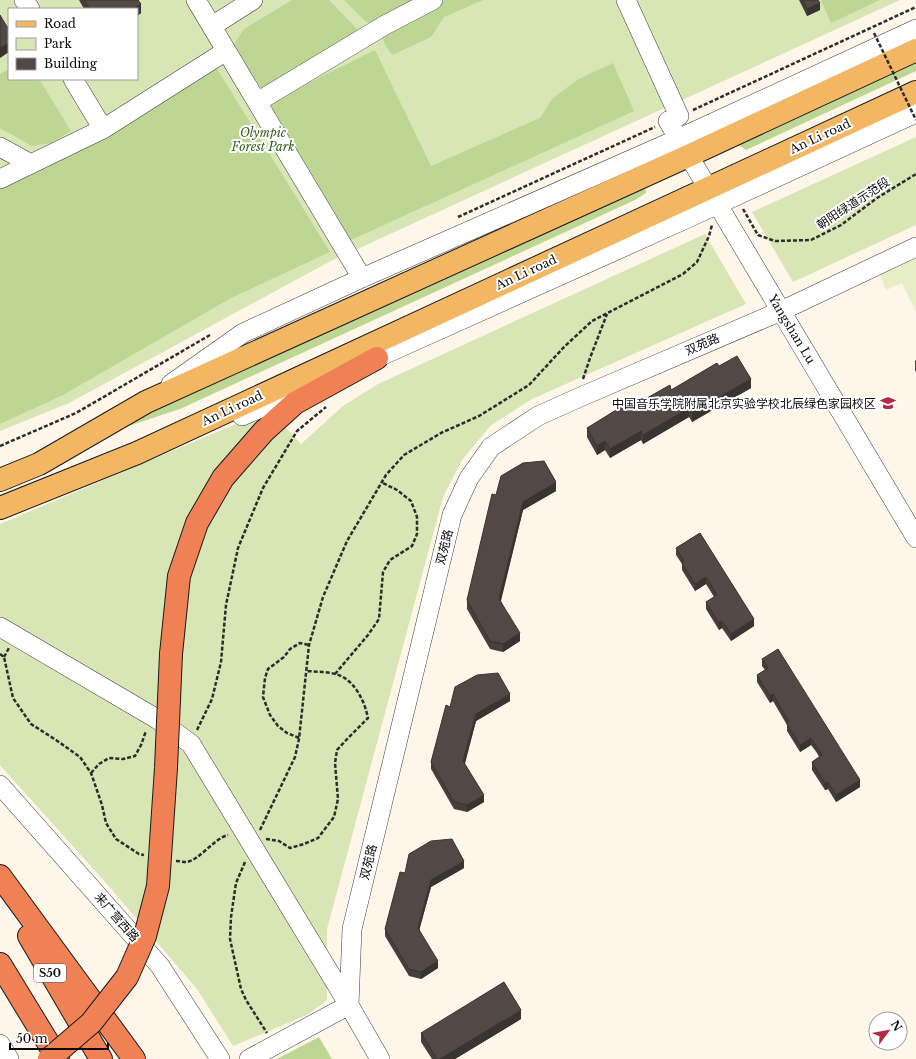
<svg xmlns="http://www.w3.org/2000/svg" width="916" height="1059" font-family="'Libre Baskerville','Noto Sans SC',serif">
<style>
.green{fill:#d7e6b4;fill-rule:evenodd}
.forest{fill:#bdd694}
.pitch{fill:#e7eec6}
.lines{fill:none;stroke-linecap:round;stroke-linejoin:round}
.minor-casing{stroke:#3d3d3d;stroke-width:20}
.major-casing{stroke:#1b1b1b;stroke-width:24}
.highway-casing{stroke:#1b1b1b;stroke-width:24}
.path{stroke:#2c2c2c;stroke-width:2.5;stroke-dasharray:4 2;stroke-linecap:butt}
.minor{stroke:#fff;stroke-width:19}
.major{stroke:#f3b763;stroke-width:22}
.highway{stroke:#ef8155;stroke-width:22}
.highway-bridge-casing{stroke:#1b1b1b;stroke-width:24;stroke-linecap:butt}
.path-bridge{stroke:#2c2c2c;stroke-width:2.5;stroke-dasharray:4 2;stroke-linecap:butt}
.highway-bridge{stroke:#ef8155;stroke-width:22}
.wall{fill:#473f3d}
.shaded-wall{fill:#393332}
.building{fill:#524947;stroke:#393332}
.labels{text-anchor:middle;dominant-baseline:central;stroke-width:4;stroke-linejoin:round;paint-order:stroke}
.shield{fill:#fff;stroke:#545454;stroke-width:1}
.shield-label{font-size:11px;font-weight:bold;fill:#0a0a0a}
.park-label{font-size:12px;font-style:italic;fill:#375e1e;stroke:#fff}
.street-label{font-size:12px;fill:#0a0a0a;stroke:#fff}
.poi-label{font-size:12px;fill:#0a0a0a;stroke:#fff;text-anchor:end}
</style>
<rect width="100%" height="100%" fill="#fef6e8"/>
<!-- green -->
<path class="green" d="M0,0h900l-571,262 -260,141 -69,28zM9,9h128v70h-128z
M916,137v88l-123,57 -41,-70z
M705,234l41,70 -214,95 -42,27 -28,34 -19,37 -116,432v71l-20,15 -74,31 -36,-57 -91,-106 -106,-118v-241l269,-114 32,34 42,-38 35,-22z"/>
<!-- forest -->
<path class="forest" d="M292,0h37l31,32 -98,59 -28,-47 10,-15z
M344,0h83l-49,26 -13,-5z
M440,0h43l-39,17 -13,20 -39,18 -7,-10 -3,-11z
M821,0h59l-49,23z
M916,48v23l-170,79 -12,-8z
M375,50l56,116 109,-48 12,-19 25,-19 36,-17 21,48 -283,129 -83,-137z
M214,64l116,188 -99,46 -168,97 -63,29v-238z
M9,69v10h30l32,52 -20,12 -19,3 -32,-18v-54z
M645,185l1,8 -11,7 -455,209 -88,29z
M319,1037l13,22h-55z"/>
<!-- pitch -->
<path class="pitch" d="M916,258v54l-14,-29 -16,7 -6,-15z"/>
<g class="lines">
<defs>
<path id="minor" d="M24,0l6,9
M196,0l166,278
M626,0l53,116
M212,26l41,-26
M73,79l30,50
M257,102l128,-77 48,-25
M668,121l248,417
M0,147l31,17
M0,179l103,-50 123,-78
M363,364l325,-146 228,-105
M171,384l72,-51 119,-55 316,-139 238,-110
M242,416l67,-29
M0,627l157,92 34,25 158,261 31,54
M0,785l160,181 60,93
M0,1044l9,15
M249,1059l100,-54 3,-76 100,-414 17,-37 22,-31 47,-31 40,-18 203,-87 135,-64"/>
<path id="major" d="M0,480l39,-16 107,-62 542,-246 228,-106
M0,508l137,-55 779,-361"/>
<path id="highway" d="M171,654l8,-78 18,-53 26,-45 41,-47 31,-28 82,-45
M0,876l134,183
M29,936l72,123
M0,964l58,95"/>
</defs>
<!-- minor casing -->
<use href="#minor" class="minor-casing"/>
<!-- major casing -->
<use href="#major" class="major-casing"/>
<!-- highway casing -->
<use href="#highway" class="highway-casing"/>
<!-- path -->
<path class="path" d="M693,110l223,-103
M743,209l15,26 17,6 36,-1 30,-15 36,-27 39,-24
M458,217l197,-90
M583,379l7,-21 17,-44
M0,446l76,-33 134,-78
M0,654l4,3 9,41 18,26 25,16 24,17 11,16 11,32 4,18 10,16 23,15 5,1
M4,657l5,-9
M335,674l33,-39 11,-16 4,-47 7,-12 22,-14 5,-12v-17l-6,-16 -14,-11 -16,-8
M197,730l15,-31 9,-37 5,-57 12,-57 25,-60 34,-57 29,-24
M299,738l-12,-5 -9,-7 -8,-11 -7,-18 2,-19 3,-9 16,-12 6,-8 10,-6 9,2
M91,773l8,-9 10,-6 14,1 12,-3 6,-11 5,-14
M260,830l35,-73 4,-18 10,-94 14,-48 24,-56 39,-66 18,-20 37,-22 38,-17 50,-31 35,-38 28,-26 91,-47 14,-12 12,-26 3,-11
M266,839l13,2 11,7 14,-4 14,-6 16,-21 4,-18 -3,-36 2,-13 12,-13 19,-19c-3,-15 -11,-33 -25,-41 -11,-6 -26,-5 -37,-6
M176,861c3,0 7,1 10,1 13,-1 27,-23 42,-27
M245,862l-9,21 -5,34 -1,22 11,50 5,11 21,33"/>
<!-- minor -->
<use href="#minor" class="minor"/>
<!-- major -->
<use href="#major" class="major"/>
<!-- highway -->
<use href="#highway" class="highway"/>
<defs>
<path id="highway-bridge" d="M49,1059l42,-36 36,-46 18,-41 13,-50 8,-118 5,-114"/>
</defs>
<!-- highway-bridge casing -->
<use href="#highway-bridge" class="highway-bridge-casing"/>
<!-- path-bridge -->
<path class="path-bridge" d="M874,33l42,87"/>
<!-- highway-bridge -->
<use href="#highway-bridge" class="highway-bridge"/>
</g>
<!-- wall -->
<path class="wall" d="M79,0h59l3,13 -4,3v-7h-53z
M799,0h19l2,10 -13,6z
M916,360v12l-1,-2v-9z
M719,366l32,22 -59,34 -3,-5 -46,27 -2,-4 -31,18 -5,-8 -8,5 -10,-18v-9l84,-38z
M556,491l-33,19 -22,91 19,40 -17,11 -13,-3 -23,-40v-9l29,-105z
M700,533l54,93 -23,15 -9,-13 -3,2 -13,-21v-7l8,-5 -8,-13 -11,7 -13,-21v-6l-6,-9v-7z
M762,659l98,128 -24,15 -8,-13 -3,1 -13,-20v-8l7,-5 -2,-4 -6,-8 -11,7 -13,-21v-6l-14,-24 -3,2 -13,-21v-7l8,-5 -3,-4z
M510,701l-34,20 -11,43 19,38 -17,10 -13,-3 -23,-40v-7l19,-55z
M464,868l-33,19 -12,43 19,38 -17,11 -12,-3 -24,-40v-7l20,-56z
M521,1019l-66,40h-23l-11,-17v-9z"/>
<!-- shaded-wall -->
<path class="shaded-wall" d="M820,3v7l-13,6v-7z
M141,4v9l-4,3v-7h-4z
M9,43v9l-9,6v-10z
M751,379v9l-59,34v-9z
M689,408v9l-46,27v-9z
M641,431v9l-31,18v-9z
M605,441v9l-8,5v-9z
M556,482v9l-33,19 -24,97v-8l24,-97z
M706,577v7l-11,7v-7z
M754,619v7l-23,15v-7z
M722,621v7l-3,2v-7z
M520,633v8l-17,11v-8z
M510,694v7l-34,20 -13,47v-7l13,-47z
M773,694v7l-3,2v-7z
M811,738v7l-11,7v-7z
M860,780v7l-24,15v-7z
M828,782v7l-3,1v-7z
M484,795v7l-17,10v-7z
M464,861v7l-33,19 -13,48v-7l13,-48z
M438,961v7l-17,11v-7z
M521,1010v9l-66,40h-15z"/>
<!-- building -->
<path class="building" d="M84,0h54l3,4 -8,5h-43z
M803,0h15l2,3 -13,6z
M0,15l9,15v13l-9,5z
M737,356l14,23 -59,34 -3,-5 -46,27 -2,-4 -31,18 -5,-8 -8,5 -10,-18 34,-21 3,4 46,-26 1,5 46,-27 2,3z
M544,461l12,21 -33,20 -24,97 21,34 -17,11 -13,-3 -23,-41 25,-106 4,1 5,-19 22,-13z
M700,533l54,86 -23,15 -9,-13 -3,2 -13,-21 11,-7 -11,-18 -11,7 -13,-21 2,-2 -8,-13z
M778,649l82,131 -24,15 -8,-13 -3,1 -13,-21 10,-7 -11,-17 -11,7 -13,-21 2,-2 -16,-28 -3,2 -13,-21 11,-7 -6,-9z
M498,673l12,21 -34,20 -13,47 21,34 -17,10 -13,-3 -23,-40 15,-57 4,2 5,-20 22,-12z
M452,839l12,22 -33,19 -13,48 20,33 -17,11 -12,-3 -24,-40 15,-57 5,1 4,-19 22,-13z
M504,982l17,28 -81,49h-3l-16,-26z"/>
<!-- icons -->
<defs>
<symbol id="school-bare" viewBox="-9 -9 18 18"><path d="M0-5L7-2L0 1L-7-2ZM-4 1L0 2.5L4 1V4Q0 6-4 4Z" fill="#b42948" stroke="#fff" stroke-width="2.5" paint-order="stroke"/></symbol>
</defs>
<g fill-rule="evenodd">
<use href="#school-bare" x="877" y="392" width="22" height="22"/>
</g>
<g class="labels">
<!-- shield labels -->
<rect class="shield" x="34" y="964" width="32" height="18" rx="3"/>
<g class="shield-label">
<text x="50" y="973">S50</text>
</g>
<!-- park labels -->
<g class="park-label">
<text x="263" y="132">Olympic<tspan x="263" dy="14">Forest Park</tspan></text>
</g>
<!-- street labels -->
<g class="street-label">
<text transform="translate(820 136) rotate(-25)">An Li road</text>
<text transform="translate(853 203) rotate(-33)">朝阳绿道示范段</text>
<text transform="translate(526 272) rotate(-25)">An Li road</text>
<text transform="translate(792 329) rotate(59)">Yangshan Lu</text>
<text transform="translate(702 344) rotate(-23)">双苑路</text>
<text transform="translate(232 408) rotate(-25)">An Li road</text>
<text transform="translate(444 547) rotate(-76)">双苑路</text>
<text transform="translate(368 862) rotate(-76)">双苑路</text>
<text transform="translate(117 917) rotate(49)">来广营西路</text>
</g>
<!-- poi labels -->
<g class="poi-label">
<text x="876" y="403">中国音乐学院附属北京实验学校北辰绿色家园校区</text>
</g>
</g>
<!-- legend -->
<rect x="8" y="8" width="130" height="72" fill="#ffffff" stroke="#9d9d9d"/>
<rect x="16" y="21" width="20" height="6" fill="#f3b763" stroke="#9d9d9d"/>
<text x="44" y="28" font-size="12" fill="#0a0a0a">Road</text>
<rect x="16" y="38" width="20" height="12" fill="#d7e6b4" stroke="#9d9d9d"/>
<text x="44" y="48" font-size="12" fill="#0a0a0a">Park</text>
<rect x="16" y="58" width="20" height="12" fill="#524947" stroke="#9d9d9d"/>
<text x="44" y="68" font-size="12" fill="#0a0a0a">Building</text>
<!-- north arrow -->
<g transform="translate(888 1031) rotate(58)"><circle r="19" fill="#ffffff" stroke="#9d9d9d"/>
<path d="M0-3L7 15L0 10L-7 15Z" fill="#b42948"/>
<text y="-6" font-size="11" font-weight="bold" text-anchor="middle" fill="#0a0a0a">N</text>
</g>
<!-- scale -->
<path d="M10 1043v6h98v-6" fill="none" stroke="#0a0a0a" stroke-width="2"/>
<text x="16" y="1043" font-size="12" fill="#0a0a0a" stroke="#ffffff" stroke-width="3" paint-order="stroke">50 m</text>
</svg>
